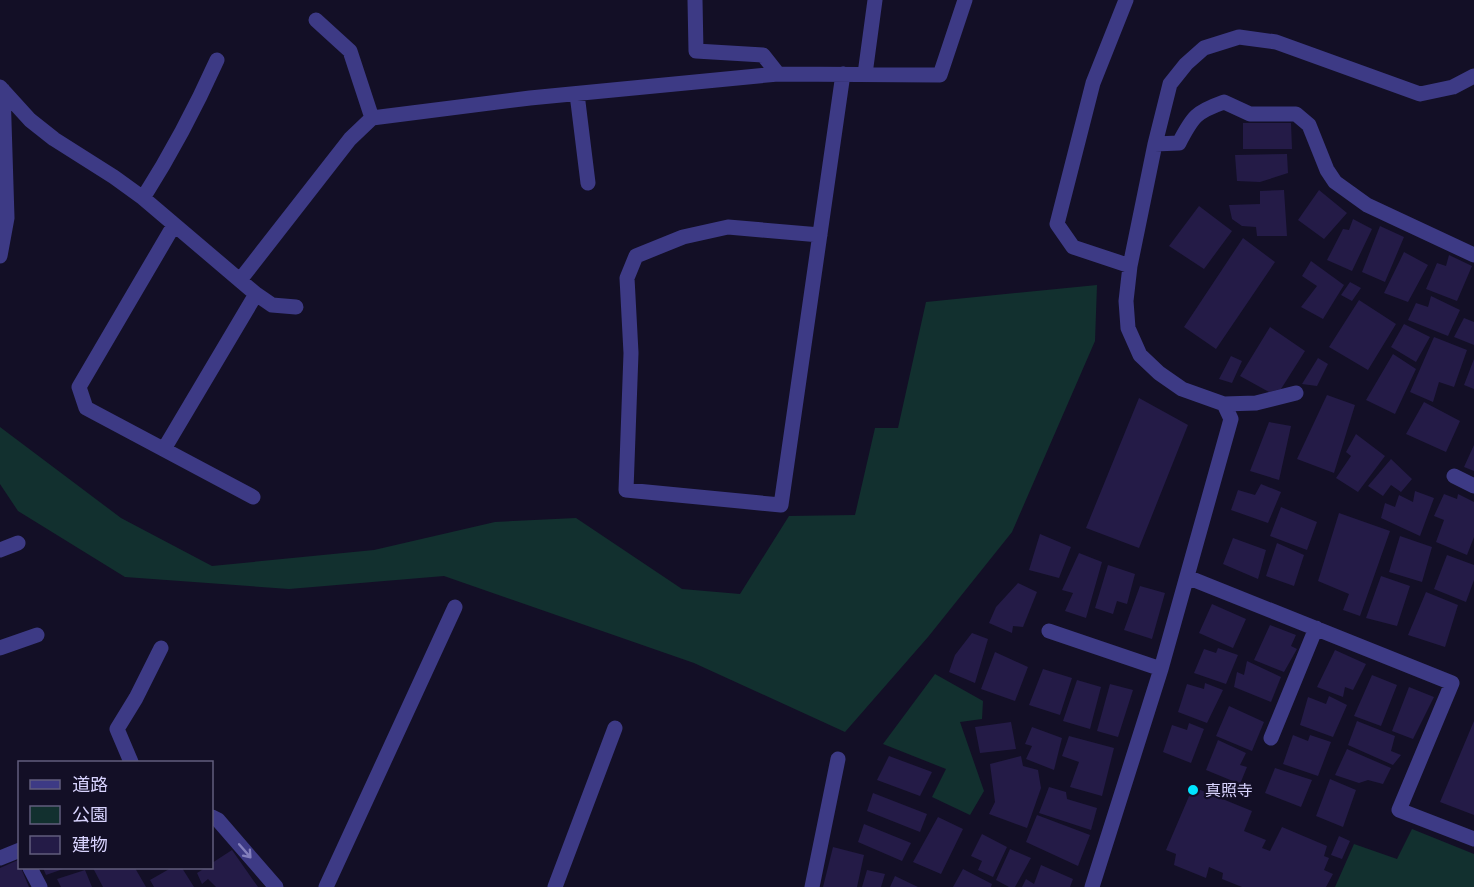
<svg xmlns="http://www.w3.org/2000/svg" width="1474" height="887" font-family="Inter,'Noto Sans JP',sans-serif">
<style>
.green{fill:#12302f}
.building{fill:#241b47}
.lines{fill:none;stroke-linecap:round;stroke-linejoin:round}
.minor{stroke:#3d3a85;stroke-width:15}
.oneway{stroke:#837fbc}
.poi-dot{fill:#00e5ff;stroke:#130f26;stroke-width:2}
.labels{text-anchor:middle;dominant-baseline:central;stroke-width:4.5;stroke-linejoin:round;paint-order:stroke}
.poi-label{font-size:16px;fill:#d9d4ff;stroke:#130f26;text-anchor:start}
</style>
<rect width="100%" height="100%" fill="#130f26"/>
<!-- green -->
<path class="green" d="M1097,285l-2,56 -83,191 -84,105 -83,95 -151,-69 -250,-87 -155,13 -164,-12 -107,-66 -18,-27v-57l121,91 91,48 162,-16 121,-28 81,-4 106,71 58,5 49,-78 66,-1 20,-87h23l28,-126z
M935,674l48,27 -1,18 -22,3 24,69 -14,24 -38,-18 14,-28 -63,-25z
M1412,829l62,25v33h-139l19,-43 43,15z"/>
<!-- building -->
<path class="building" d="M1243,123h48l1,26h-49z
M1287,154l1,19 -28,9 -23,-1 -2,-26z
M1284,190l3,46h-30l-1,-9 -14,-1 -10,-7 -3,-14 31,-1v-13z
M1319,190l28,23 -23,26 -26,-19z
M1199,206l33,25 -28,38 -35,-23z
M1353,219l19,10 -20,42 -25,-11 16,-31 6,1z
M1380,226l24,11 -19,45 -23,-10z
M1243,238l32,24 -59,87 -32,-22z
M1404,252l24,13 -20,37 -24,-9z
M1449,255l23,11 -15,35 -31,-12 11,-26 9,3z
M1311,261l33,24 -21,34 -22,-12 16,-21 -15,-10z
M1350,282l11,6 -9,13 -11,-6z
M1431,296l29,14 -12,26 -40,-16 8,-17 12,4z
M1359,300l37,24 -28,46 -39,-23z
M1464,318l10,4v23l-20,-8z
M1404,324l26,13 -14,25 -25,-15z
M1270,327l35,24 -24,38 -12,3 -29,-16z
M1434,337l33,13 -13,37 -15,-5 -6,20 -23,-10z
M1393,354l23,15 -21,45 -29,-14z
M1231,356l11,5 -10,22 -13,-4z
M1318,358l10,6 -11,22 -15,-2z
M1474,359v30l-10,-4z
M1327,395l28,10 -21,68 -37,-14z
M1139,398l49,27 -49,123 -53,-20z
M1424,402l36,19 -14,31 -40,-18z
M1269,422l22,4 -12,54 -29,-9z
M1356,434l29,22 -27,36 -22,-14 15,-22 -5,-4z
M1474,445v26l-10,-4z
M1391,459l21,20 -11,13 -10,-7 -8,11 -15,-10z
M1261,484l20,8 -13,31 -37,-13 7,-20 17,5z
M1415,491l19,7 -14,38 -39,-18 4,-15 10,4 4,-12 14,7z
M1444,494l13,5 1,-5 16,8v35l-7,18 -31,-13 8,-22 -10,-4z
M1281,507l36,15 -10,28 -37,-14z
M1339,513l51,18 -30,85 -17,-6 6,-16 -31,-13z
M1040,534l31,13 -12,31 -30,-8z
M1400,536l32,11 -10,35 -33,-10z
M1233,538l33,12 -8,29 -35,-15z
M1277,543l27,12 -10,31 -28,-10z
M1079,553l23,9 -16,56 -21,-7 8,-18 -11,-3z
M1447,555l27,10v15l-8,22 -32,-13z
M1108,565l27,9 -8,30 -10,-3 -4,13 -18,-6z
M1381,576l29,10 -13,40 -31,-8z
M1018,583l19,9 -14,35 -10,-1 -1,7 -23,-10 7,-16z
M1140,586l25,7 -13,46 -28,-9z
M1426,592l32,13 -13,42 -37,-12z
M1212,604l34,15 -13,29 -34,-15z
M1270,625l26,10 -5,11 6,3 -13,23 -30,-12z
M972,633l16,6 -13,44 -26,-11 6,-17z
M1218,648l20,7 -12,29 -32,-11 10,-24 12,4z
M1335,650l31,14 -13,26 -8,-3 -2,10 -26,-10z
M995,652l33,15 -13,34 -34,-12z
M1247,661l34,16 -10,25 -37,-15 3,-15 7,3z
M1043,669l29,9 -12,37 -31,-10z
M1372,675l25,10 -16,41 -27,-10z
M1077,680l24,7 -11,42 -27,-8z
M1205,683l18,7 -16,33 -29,-11 9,-28 17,5z
M1110,684l23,6 -15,47 -21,-6z
M1409,687l25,10 -21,42 -21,-8z
M1329,696l18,9 -14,32 -33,-12 8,-28 18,7z
M1229,706l35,16 -12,29 -36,-15z
M1357,721l38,15 -4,15 10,4 -8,10 -45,-20z
M1474,721v94l-34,-13z
M1011,722l5,27 -36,4 -5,-26z
M1189,723l15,6 -13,34 -28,-11 9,-27 15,5z
M1032,727l30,11 -8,32 -28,-11 6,-13 -7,-2z
M1293,735l15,6 2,-6 21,7 -13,34 -35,-12z
M1069,736l45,12 -12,48 -32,-9 9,-25 -17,-6z
M1218,740l28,13 -6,12 7,2 -7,17 -34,-14z
M1347,749l44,19 -8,16 -15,-4 -9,3 -24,-8z
M889,756l43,16 -12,24 -43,-16z
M1021,756l2,10 15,4 3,18 -14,40 -38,-14 6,-12 -5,-38z
M1275,768l37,12 -11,27 -36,-14z
M1330,779l26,11 -13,37 -27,-11z
M1049,787l17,5 1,7 30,9 -6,22 -52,-17z
M1193,787l59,24 -8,20 22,9 -4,8 8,3 12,-24 45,19 -3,10 5,2 -5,12 9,4 -7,13h-84l-20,-8 1,-6 -14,-6 -3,11 -32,-13 2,-11 -10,-4z
M873,793l54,21 -7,18 -53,-21z
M1037,815l53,20 -12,31 -52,-24z
M938,817l25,12 -22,45 -28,-12z
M864,824l47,19 -9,18 -44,-19z
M982,834l25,13 -14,30 -15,-7 4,-9 -11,-5z
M1339,836l11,5 -8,18 -11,-4z
M833,847l31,8 -7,32h-34z
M1010,849l21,9 -16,29h-6l-13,-7z
M232,850l26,37h-42l-8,-8 -6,5 -5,-11 8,-5h7v-5z
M18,860l2,8h1l8,19h-29v-19z
M1041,865l32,14 -3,8h-48l4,-8 8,5z
M43,868h23l-20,7z
M93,868h42l11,19h-43z
M171,868h11l12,19h-40l-4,-7z
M963,869l29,15 -1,3h-38z
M85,870l7,17h-31l-4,-8z
M867,870l18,4 -4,13h-19z
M895,876l23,11h-28z"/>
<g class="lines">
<!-- minor -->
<path class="minor" d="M695,0l1,51 67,4 15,19
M1126,0l-33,83 -36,141 16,23 57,19
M316,20l34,31 22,67
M865,74l10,-74
M0,87l30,33 24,19 60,38 29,21 113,96 16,11 24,2
M577,94l11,89
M1155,144l24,-1c14,-27 17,-31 45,-41l26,12h46l13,11 18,45 8,12 32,23 107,50
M143,198c28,-44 52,-89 74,-138
M174,225l-95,162 7,21 167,89
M820,235l-92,-8 -45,10 -47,19 -9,22 4,75 -5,137 155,15 62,-431
M0,256l7,-38 -4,-128
M240,280l110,-141 22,-21 158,-20 248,-24 162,1 25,-75
M1296,393l-40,10 -32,1 -42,-15 -23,-16 -19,-18 -12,-27 -2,-27 4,-35 25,-122 15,-60 16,-20 18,-16 35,-11 37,5 144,52 33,-7 21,-11
M164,449l92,-155
M1454,476l20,10
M0,550l18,-7
M1187,577l265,106 -53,127 75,29
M1049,631l112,38
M0,648l37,-13
M1271,738l45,-110
M131,762l-14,-33 19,-31 25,-50
M212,817l6,3 58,67
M0,858l20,-8
M30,868l10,19
M326,887l129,-280
M555,887l60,-159
M812,887l26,-128
M1092,887l69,-218 70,-250 -7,-15"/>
</g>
<!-- one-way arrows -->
<defs><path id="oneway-shaft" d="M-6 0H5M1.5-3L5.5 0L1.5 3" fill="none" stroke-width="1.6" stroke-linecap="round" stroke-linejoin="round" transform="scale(1.5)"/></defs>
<use class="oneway" href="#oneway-shaft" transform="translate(245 851) rotate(49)"/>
<!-- markers -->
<circle class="poi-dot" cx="1193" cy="790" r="6"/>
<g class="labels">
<!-- poi labels -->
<g class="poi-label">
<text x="1205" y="790">真照寺</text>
</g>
</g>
<!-- legend -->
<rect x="18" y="761" width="195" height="108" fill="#130f26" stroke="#625e7d" stroke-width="1.5"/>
<rect x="30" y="780" width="30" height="9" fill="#3d3a85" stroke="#625e7d" stroke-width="1.5"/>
<text x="72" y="791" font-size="18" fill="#d9d4ff">道路</text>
<rect x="30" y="806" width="30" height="18" fill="#12302f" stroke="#625e7d" stroke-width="1.5"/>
<text x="72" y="821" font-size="18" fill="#d9d4ff">公園</text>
<rect x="30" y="836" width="30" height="18" fill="#241b47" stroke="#625e7d" stroke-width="1.5"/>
<text x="72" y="851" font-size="18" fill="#d9d4ff">建物</text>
</svg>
